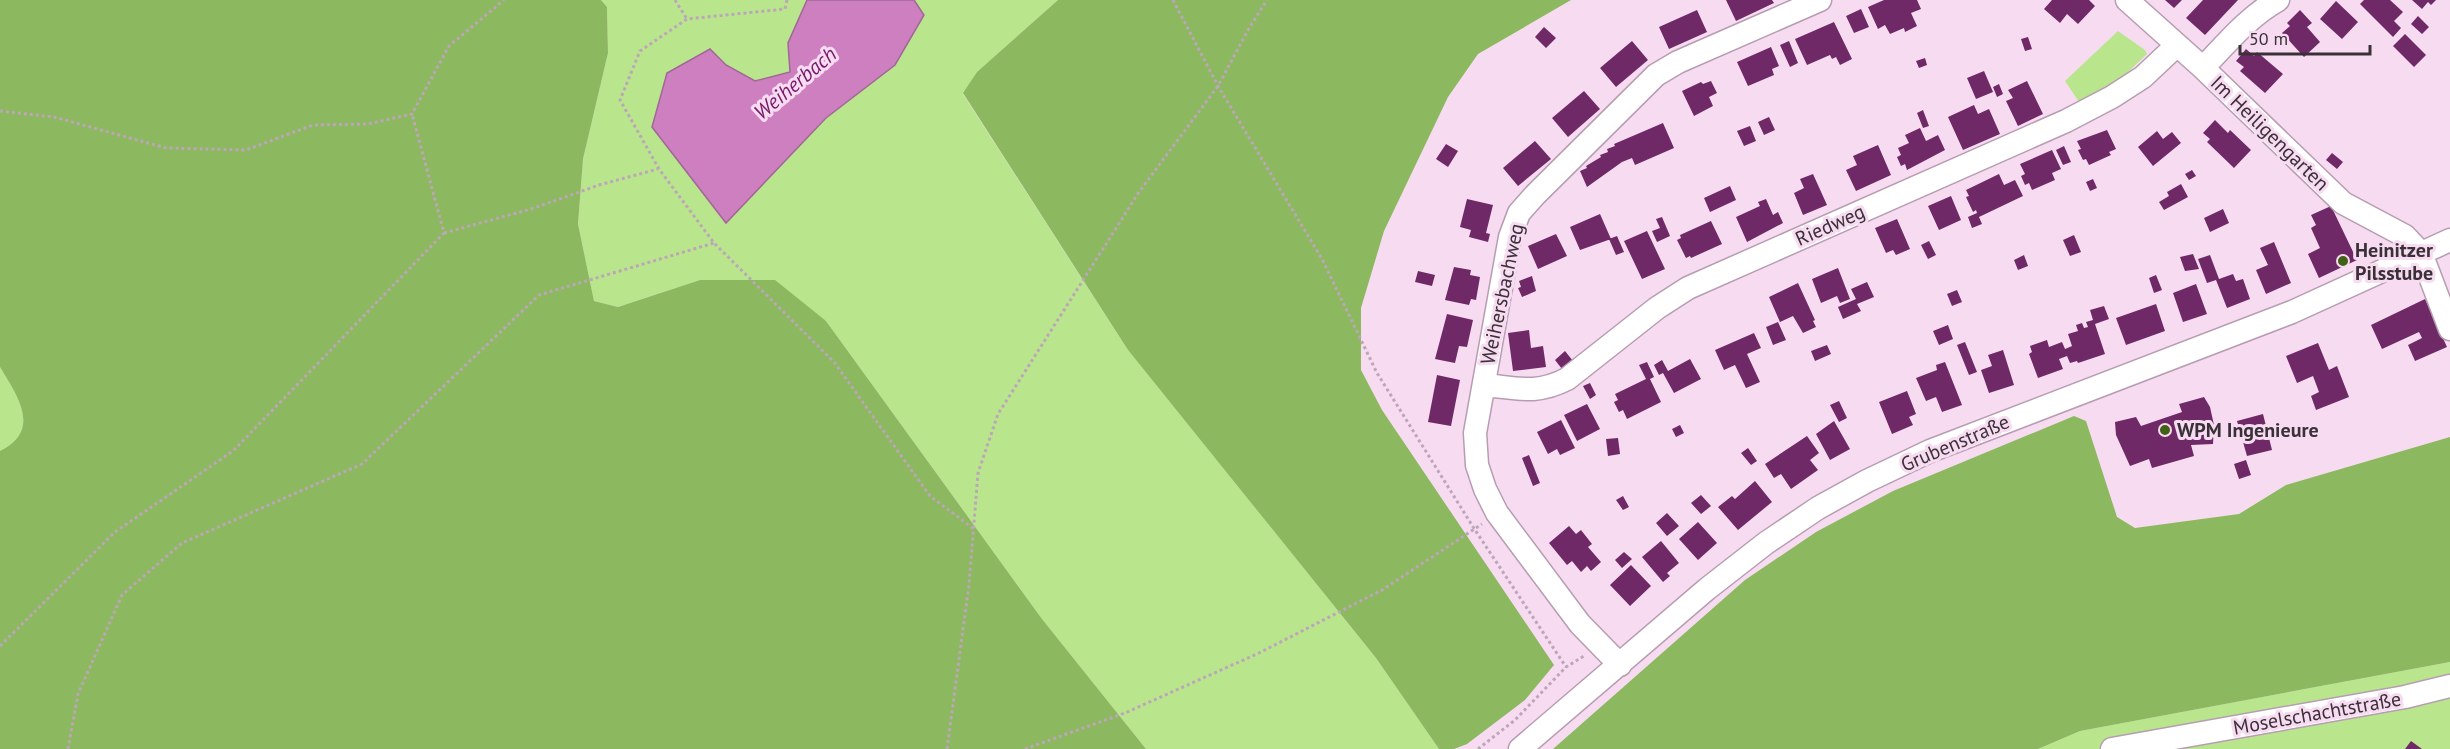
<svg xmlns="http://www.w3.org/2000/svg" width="2450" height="749" font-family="'PT Sans',sans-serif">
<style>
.green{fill:#b9e68d}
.forest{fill:#8cb85f}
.water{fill:#cd7fc0;stroke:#a16797;stroke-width:1.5}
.building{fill:#6f2966}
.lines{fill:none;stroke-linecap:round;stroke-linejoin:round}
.minor-casing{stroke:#b79db1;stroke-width:25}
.path{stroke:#bca6b7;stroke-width:3;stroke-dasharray:3 3;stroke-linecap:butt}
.minor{stroke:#fff;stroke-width:22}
.poi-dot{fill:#406116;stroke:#f7dcf1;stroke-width:2}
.labels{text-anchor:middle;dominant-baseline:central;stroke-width:6;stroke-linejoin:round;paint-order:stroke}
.street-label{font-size:20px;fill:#3a3038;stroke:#f7dcf1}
.poi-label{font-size:20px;font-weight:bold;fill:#3a3038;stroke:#f7dcf1;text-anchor:start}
.water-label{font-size:21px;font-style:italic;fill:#771a6c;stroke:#f7dcf1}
</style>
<rect width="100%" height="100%" fill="#f7dcf1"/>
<!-- green -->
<path class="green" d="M601,0h206l-19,43 3,29 -36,9 -29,-16 -16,-16 -12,137 28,37 100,-105 69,-53 29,-50 -10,-15h144l-81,72 -14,22 165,256 248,308 63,91h-293l-104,-130 -216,-298 -126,-41 -82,27 -24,-6 -16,-77 5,-65 25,-106 -1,-46z
M2118,31l27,19 2,4 -37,35 -29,16 -16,-24z
M0,367c18,30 42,63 0,84z
M2450,662v87h-412l42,-18z"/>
<!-- forest -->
<path class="forest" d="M0,0h601l6,7 1,46 -25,106 -5,65 16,77 24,6 82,-27h75l51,41 216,298 104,130h-1146v-298c42,-21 18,-54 0,-84z
M1058,0h513l-93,54 -30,43 -64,134 -23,77v62l21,40 172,255 -29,35 -58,44 -13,5h-15l-63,-91 -248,-308 -165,-257 14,-21z
M2074,416l12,5 31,96 18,11 104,-14 47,-29 164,-48v225l-370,69 -42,18h-485l192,-169 71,-48 77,-41z"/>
<!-- water -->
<path class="water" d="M807,0h107l10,15 -29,50 -69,53 -100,105 -74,-96 15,-54 43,-24 16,16 29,16 35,-9 -2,-29z"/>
<!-- building -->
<path class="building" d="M1726,0h46l2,3 -38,18z
M1884,0h33l4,9 -10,4 6,13 -12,6 -1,-4 -14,6 -5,-9 -7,4 -10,-22z
M2052,0h37l6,6 -17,18 -11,-10 -7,9 -16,-14z
M2165,0h17l-8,8z
M2203,0h35l-33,35 -19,-17z
M2364,0h26l13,12 -9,9 7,7 -8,9 -33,-33z
M2412,0h24l-5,5 -3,-3 -6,7z
M2336,1l22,21 -16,17 -22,-20z
M1861,9l8,18 -15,6 -8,-17z
M1697,10l10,22 -38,17 -10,-22z
M2300,10l12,13 -5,4 13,15 -16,15 -22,-24 8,-7 -3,-3z
M2418,16l11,11 -7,7 -11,-10z
M1834,22l18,37 -12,6 -4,-8 -4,2 -2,-4 -23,10 -12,-26z
M1544,27l12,11 -10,10 -11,-11z
M2405,34l21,21 -12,12 -21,-21z
M2028,37l4,12 -7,2 -4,-12z
M1632,41l16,19 -32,27 -16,-19z
M1789,41l9,22 -8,4 -10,-22z
M1771,47l8,19 -7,3 2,6 -26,11 -11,-24z
M2246,49l8,7 3,-4 26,22 -18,19 -25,-22 4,-4 -8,-6z
M1925,58l2,7 -8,3 -3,-7z
M1984,71l9,21 -17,7 -9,-21z
M1711,81l6,12 -8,4 4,9 -19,10 -12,-25 19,-9 2,2z
M2027,81l16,33 -25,12 -12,-25 7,-3 -5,-8z
M1999,84l4,10 -6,3 -4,-10z
M1584,91l16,18 -32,28 -16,-19z
M1974,105l4,9 11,-5 11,25 -37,16 -15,-33z
M1923,110l6,16 -6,2 -6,-15z
M1769,117l6,13 -11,5 -6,-13z
M2215,120l13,13 2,-3 21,20 -17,18 -27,-26 3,-3 -7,-6z
M1663,123l11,25 -39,17 -3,-7 -10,4 -35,25 -7,-16 7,-3 -1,-2 15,-9 -1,-2 8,-3 -1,-3 8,-3 -1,-2z
M1750,126l6,15 -12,5 -7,-15z
M1920,128l6,13 12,-6 7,15 -38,20 -2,-6 -4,2 -4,-9 4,-2 -3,-7 11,-5 -4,-8z
M2107,130l9,19 -7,3 2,3 -22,10 -3,-6 -3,1 -5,-10 3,-1 -4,-8z
M2157,131l6,8 9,-7 9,11 -28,23 -15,-19z
M1535,141l16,18 -33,27 -15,-18z
M1446,144l12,7 -10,16 -12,-8z
M1878,145l13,30 -35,16 -10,-21 11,-5 -4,-9z
M2064,146l7,16 -8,3 -7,-15z
M2052,150l9,19 -9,4 3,7 -23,10 -3,-7 -4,2 -4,-9 4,-2 -5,-10z
M2332,153l11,9 -6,7 -11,-9z
M2192,170l4,6 -7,4 -4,-6z
M1813,174l14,31 -24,10 -9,-22 10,-5 -4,-9z
M1999,174l5,11 11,-5 8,16 -44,21 3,7 -10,4 -4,-11 9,-4 -1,-3 -3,2 -7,-15 3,-1 -3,-6z
M2093,179l4,9 -7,3 -4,-9z
M2181,184l7,13 -24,13 -5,-8 10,-6 -2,-4z
M1730,186l6,14 -26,12 -6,-14z
M1951,196l10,24 -22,10 -11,-24z
M1467,199l26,6 -7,28 4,1 -2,8 -19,-5 2,-7 -11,-3z
M1766,199l7,16 5,-3 5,11 -36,19 -11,-25 24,-11 -2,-4z
M2331,206l26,54 -38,18 -11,-24 12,-6 -9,-20 5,-3 -5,-10z
M2223,209l6,14 -19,9 -6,-14z
M1600,214l11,25 -31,11 -10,-23z
M1662,217l8,19 -13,6 -5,-11 8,-3 -4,-9z
M1897,219l13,30 -14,6 -3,-5 -7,3 -11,-25z
M1711,221l11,23 -31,14 -1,-2 -4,2 -9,-18 4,-2 -1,-3z
M1647,231l18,38 -23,10 -18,-38z
M1556,234l11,22 -29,13 -10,-23z
M2074,235l7,17 -11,4 -7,-16z
M1617,236l7,16 -8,3 -7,-16z
M1929,241l7,14 -8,4 -7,-14z
M2274,242l17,41 -25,11 -10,-24 12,-5 -8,-17z
M2193,254l6,15 -14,2 -5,-14z
M2024,255l4,11 -10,4 -4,-10z
M2210,255l9,24 14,-5 3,7 7,-2 7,20 -23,9 -11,-28 -9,3 -9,-24z
M1454,267l17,3 -1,5 10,2 -4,23 -5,-1 -2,6 -24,-5z
M1838,268l12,31 -10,4 -3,-7 -16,7 -9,-24z
M1418,271l17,4 -3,11 -17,-4z
M2156,275l6,15 -8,3 -5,-15z
M1532,276l4,15 -14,6 -4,-9 3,-1 -2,-6z
M1867,282l7,15 -17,7 4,7 -18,8 -5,-12 18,-8 -5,-10z
M1798,283l17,37 -2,1 3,6 -13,6 -10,-17 -13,6 -11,-25z
M2196,284l11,30 -24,8 -10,-29z
M1957,290l5,12 -10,4 -5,-12z
M2425,299l22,48 -32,14 -7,-16 14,-7 -3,-6 -37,17 -11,-24z
M2156,304l9,27 -39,14 -10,-27z
M2104,306l5,13 -14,5 10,30 -27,9 -1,-2 -7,2 -3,-7 -8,3 4,10 -25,9 -9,-24 3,-2 -2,-6 17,-6 2,7 13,-5 3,7 7,-3 -4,-12 10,-3 -2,-6 6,-2 2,5 4,-1 -2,-5 7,-2 -3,-10z
M1447,314l26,6 -6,27 -8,-1 -4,17 -20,-4z
M1778,322l8,18 -13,5 -7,-18z
M1948,325l5,14 -14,6 -6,-14z
M1529,330l2,18 12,-2 3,21 -33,4 -5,-38z
M1754,333l7,15 -14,6 13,28 -14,6 -11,-23 -11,5 -9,-20z
M1965,342l12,30 -8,3 -12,-30z
M2318,343l11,27 8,-4 12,31 -33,13 -5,-14 8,-4 -6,-16 -16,7 -11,-27z
M1827,345l4,9 -16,7 -4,-10z
M2003,350l11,35 -25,8 -8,-23 11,-4 -4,-11z
M1565,351l8,10 -11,8 -7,-9z
M1690,359l11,20 -27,14 -11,-20 -4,2 -5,-10 8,-5 6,11z
M1647,362l7,15 -4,2 11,23 -34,17 -4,-9 -4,2 -5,-10 4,-2 -3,-6 31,-15 -7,-14z
M1945,362l17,43 -20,7 -6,-15 -10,4 -10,-23 21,-8 -1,-5z
M1437,375l23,5 -9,46 -23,-4z
M1590,383l6,12 -6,4 -7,-13z
M1907,391l9,23 -7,3 4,8 -21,9 -13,-32z
M2204,397l6,10 4,18 -1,19 -22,1 3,11 -42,12 -3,-9 -19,7 -14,-31 -1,-13 21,-5 5,9 41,-14 -3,-8z
M1839,401l8,17 -8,4 -9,-17z
M1587,404l13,25 -23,12 -13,-26z
M2263,414l9,36 -25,6 -10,-35z
M1561,420l14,28 -15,7 -3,-6 -9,5 -11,-22z
M1834,421l16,28 -20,11 -14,-26z
M1680,425l4,8 -8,4 -4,-8z
M1807,436l12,17 -9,7 8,10 -27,19 -10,-15 -7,4 -9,-14z
M1618,438l2,16 -12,2 -2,-17z
M1748,448l9,13 -6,4 -10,-12z
M1529,455l11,28 -7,3 -11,-28z
M2246,460l5,15 -12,4 -5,-15z
M1755,481l17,21 -34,28 -20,-23 14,-11 3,3z
M1701,495l10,11 -10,8 -10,-11z
M1623,496l6,11 -6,3 -7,-10z
M1667,513l12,13 -12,10 -11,-13z
M1698,522l19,21 -19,17 -19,-21z
M1569,526l7,8 5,-4 11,14 -4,3 13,15 -10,9 -4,-5 -6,6 -9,-11 -5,4 -18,-22z
M1661,541l18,22 -12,10 3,3 -7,6 -21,-25z
M1624,552l8,7 -10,9 -7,-8z
M1631,565l20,21 -21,20 -20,-21z
M2411,741l11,8h-17z"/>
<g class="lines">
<defs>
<path id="minor" d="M2127,0l76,68 140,135 62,33 16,17 29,76
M2203,68c22,-23 46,-52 75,-68
M1484,385c33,3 52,10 83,-6l90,-71 31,-20 378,-167 46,-24 31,-20 34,-32
M1620,665l-40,-41 -83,-111 -12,-24 -8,-24 -2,-32 35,-196 9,-24 16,-18 121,-120 22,-13 142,-62
M1520,749l187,-160 59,-46 52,-35 49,-27 63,-30 362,-139 158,-72
M2112,749l293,-52 45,-11"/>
</defs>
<!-- minor casing -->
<use href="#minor" class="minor-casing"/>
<!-- path -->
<path class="path" d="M675,0l12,19
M787,0l-2,9 -98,10 -47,32 -20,49 39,69 55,74 120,119 96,134 44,33
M1173,0l45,86 104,173 55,114 98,157 91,137
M0,111l54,6 112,31 80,2 67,-25 55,-1 44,-10 37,-68 55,-46
M444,233l87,-24 68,-24 59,-16
M0,646l115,-114 118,-81 211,-218 -32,-119
M68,749l10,-55 44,-99 60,-52 180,-79 177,-169 175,-52
M947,749l22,-164 9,-112 20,-59 141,-222 79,-106 30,-56 19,-30
M1025,749l100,-36 134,-60 123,-63 100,-66
M1478,749l37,-29 51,-53 18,-11"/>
<!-- minor -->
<use href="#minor" class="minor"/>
</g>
<!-- markers -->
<g class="poi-dot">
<circle cx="2343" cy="261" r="6"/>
<circle cx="2165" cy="430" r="6"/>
</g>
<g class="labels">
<!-- street labels -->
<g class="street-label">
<text transform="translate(2270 133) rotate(44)">Im Heiligengarten</text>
<text transform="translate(1830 225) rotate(-24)">Riedweg</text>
<text transform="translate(1502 294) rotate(-78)">Weihersbachweg</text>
<text transform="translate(1955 443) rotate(-23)">Grubenstraße</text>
<text transform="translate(2317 713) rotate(-10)">Moselschachtstraße</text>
</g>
<!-- poi labels -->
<g class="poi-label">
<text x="2355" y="250">Heinitzer<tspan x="2355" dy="23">Pilsstube</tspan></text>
<text x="2177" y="430">WPM Ingenieure</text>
</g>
<!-- water labels -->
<g class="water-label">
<text transform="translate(795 83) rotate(-40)">Weiherbach</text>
</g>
</g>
<!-- scale -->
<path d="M2240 45v9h130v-9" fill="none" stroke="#3a3038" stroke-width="3"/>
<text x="2249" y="45" font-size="18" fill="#3a3038" stroke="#f7dcf1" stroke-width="4.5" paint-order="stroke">50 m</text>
</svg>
